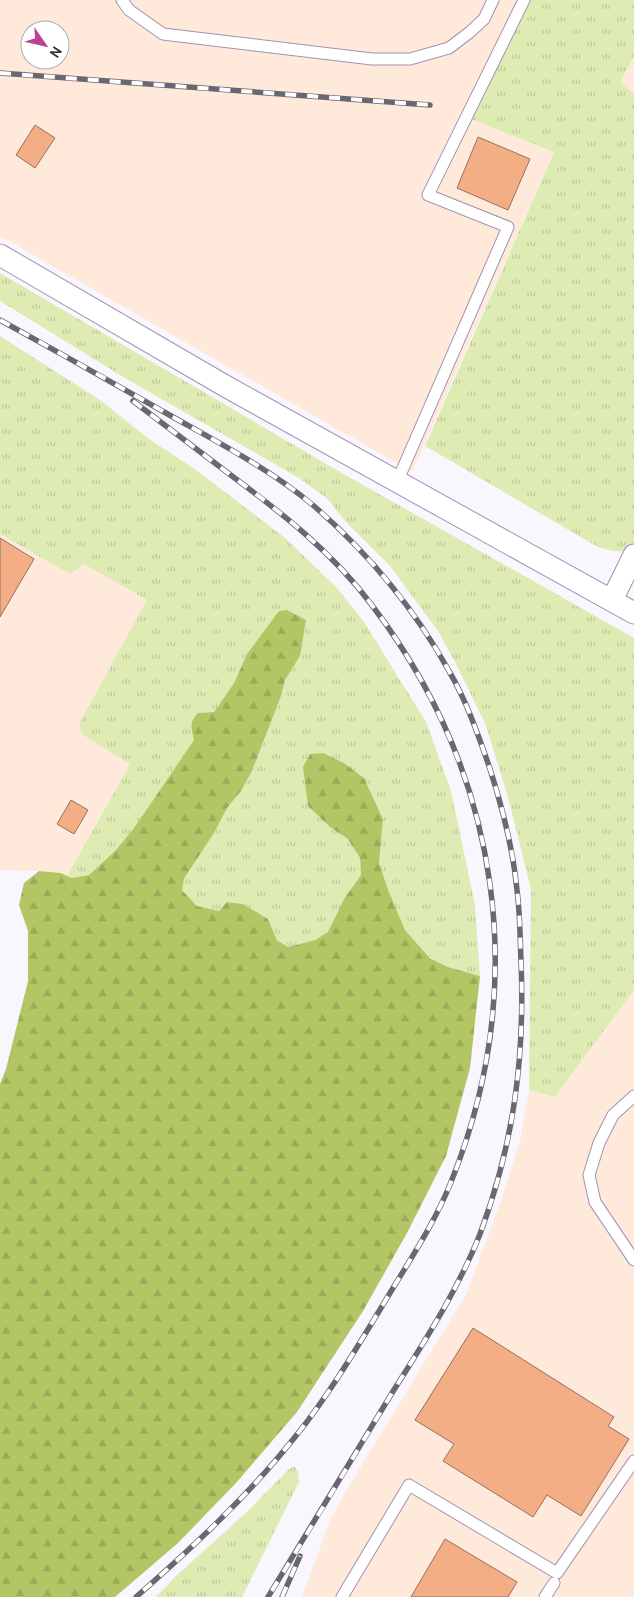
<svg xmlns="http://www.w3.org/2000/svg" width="634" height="1597" font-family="Cabin,sans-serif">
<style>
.industrial{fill:#ffe9db;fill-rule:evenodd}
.grass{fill:url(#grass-tufts)}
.forest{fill:url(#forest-firs)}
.building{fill:#f4ae86;stroke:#907262}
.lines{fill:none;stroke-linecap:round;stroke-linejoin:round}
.service-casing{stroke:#a093b1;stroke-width:13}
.minor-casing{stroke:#a093b1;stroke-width:23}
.service{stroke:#fff;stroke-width:11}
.minor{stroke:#fff;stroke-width:21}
.rail-casing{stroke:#6b6772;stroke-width:5.5}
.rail{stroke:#fff;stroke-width:4;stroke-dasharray:11;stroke-linecap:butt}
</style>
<defs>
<pattern id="grass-tufts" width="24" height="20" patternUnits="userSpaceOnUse" patternTransform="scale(1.25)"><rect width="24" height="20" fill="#deebb3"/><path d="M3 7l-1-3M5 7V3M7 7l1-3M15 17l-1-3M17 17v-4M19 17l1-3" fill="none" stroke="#bfca9b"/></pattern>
<pattern id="forest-firs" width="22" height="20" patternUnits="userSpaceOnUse" patternTransform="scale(1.25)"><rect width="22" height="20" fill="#b3c665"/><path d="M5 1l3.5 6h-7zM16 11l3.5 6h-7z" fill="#9aaa58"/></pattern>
</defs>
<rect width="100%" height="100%" fill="#f9f6fd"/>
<!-- industrial -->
<path class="industrial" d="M0,0h530l-57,116 81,35 -142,321 -412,-236zM30,30h30v30h-30z
M634,56v38l-15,-12z
M0,534l70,40 14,-10 63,36 -68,124 4,11 47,28 -63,113 -6,-3 -22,-2 -39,-1z
M634,990v607h-332l28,-77 19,-34 118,-193 36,-98 17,-54 9,-51 26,7z"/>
<!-- grass -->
<path class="grass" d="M530,0h104v56l-14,26 14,12v458l-21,-1 -15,-4 -173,-101 129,-294 -83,-33z
M0,273l340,199 294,166v352l-79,107 -26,-7 2,-201 -23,-92 -23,-74 -30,-61 -17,-31 -48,-65 -45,-45 -17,-22 -29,-21 -174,-100 -125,-77z
M0,336l100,64 49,39 47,31 89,68 51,49 26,32 64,103 25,69 24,114 5,71 -32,-9 -18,-10 -25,-27 -16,-38 -10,-29 4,-44 -19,-41 -20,-15 -24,54 10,10 18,12 12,19 1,17 -17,24 -16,33 -13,8 -27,7 -11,-7 -9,-21 -25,-15 -16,-2 -8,9 -22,-5 -15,-16 2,-10 30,-47 13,-25 14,-17 11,-20 29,-75 4,-16 15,-24 -53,-2 -13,29 -20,29 -16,1 -7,15 3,12 -60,88 -19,23 -26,24 -18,3 -4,-2 63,-112 -47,-29 -4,-11 68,-124 -63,-36 -14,10 -70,-40z
M294,1466l4,5 1,11 -57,115h-86l20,-21 73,-66 38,-39z"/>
<!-- forest -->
<path class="forest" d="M287,610l19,10 -6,36 -15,24 -4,16 -29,75 -11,20 -14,17 -13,25 -30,46 -2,11 15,16 22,5 8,-9 16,2 25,15 9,21 11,7 27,-7 13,-8 16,-33 17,-24 -1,-17 -12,-19 -18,-12 -22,-21 -5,-39 7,-13 13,-1 21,10 20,15 19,41 -4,44 10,29 16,38 25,28 18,9 32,9 -10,92 -24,88 -39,77 -44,78 -66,101 -61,71 -58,60 -63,54h-115v-513l6,-15 22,-88v-50l-9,-26 5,-22 15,-12 22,2 10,5 18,-3 26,-24 19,-23 60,-88c-3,-12 -5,-17 4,-27l16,-1 20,-29 13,-29 32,-43z"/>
<!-- building -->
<path class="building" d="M35,125l20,13 -20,30 -19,-13z
M478,137l52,22 -22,51 -51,-22z
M0,538l34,21 -34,58z
M71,800l17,10 -14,24 -17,-10z
M473,1328l141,89 -6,9 21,13 -48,77 -34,-21 -14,22 -90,-56 11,-17 -39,-24z
M445,1539l72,43 -9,15h-97z"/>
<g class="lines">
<defs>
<path id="service" d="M122,0l7,10 34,24 209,25h38l39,-11 21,-16 14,-13 9,-19
M397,482l111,-255 -80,-32 96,-195
M634,1096l-21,19 -14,28 -10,32 6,27 39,58
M342,1597l67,-112 148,88 77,-112
M545,1597l9,-14"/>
<path id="minor" d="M0,255l227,132 407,226
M612,600l22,-45"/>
</defs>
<!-- service casing -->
<use href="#service" class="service-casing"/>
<!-- minor casing -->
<use href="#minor" class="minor-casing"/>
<!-- service -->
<use href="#service" class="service"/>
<!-- minor -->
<use href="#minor" class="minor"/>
<defs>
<path id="rail" d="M0,73l430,32
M0,320c58,32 115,64 173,97 48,27 98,53 141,89 54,47 100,102 135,165 17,29 29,63 40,95 13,40 24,82 28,124 3,23 3,47 4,71 4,97 -7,182 -41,273 -22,56 -56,108 -88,159 -41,68 -82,136 -124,204
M133,401c33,25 66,50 99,75 51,38 101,77 139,128 130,170 160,380 80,578 -17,43 -44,82 -67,121 -28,46 -55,92 -89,134 -47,59 -102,110 -159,160
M282,1597l18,-41"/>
</defs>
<!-- rail casing -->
<use href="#rail" class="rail-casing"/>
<!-- rail -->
<use href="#rail" class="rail"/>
</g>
<!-- north arrow -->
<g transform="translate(45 45) rotate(124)"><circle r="24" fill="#ffffff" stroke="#adabb0"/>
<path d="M0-4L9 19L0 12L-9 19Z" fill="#b94196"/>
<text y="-8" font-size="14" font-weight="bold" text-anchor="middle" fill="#332e3a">N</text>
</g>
</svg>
